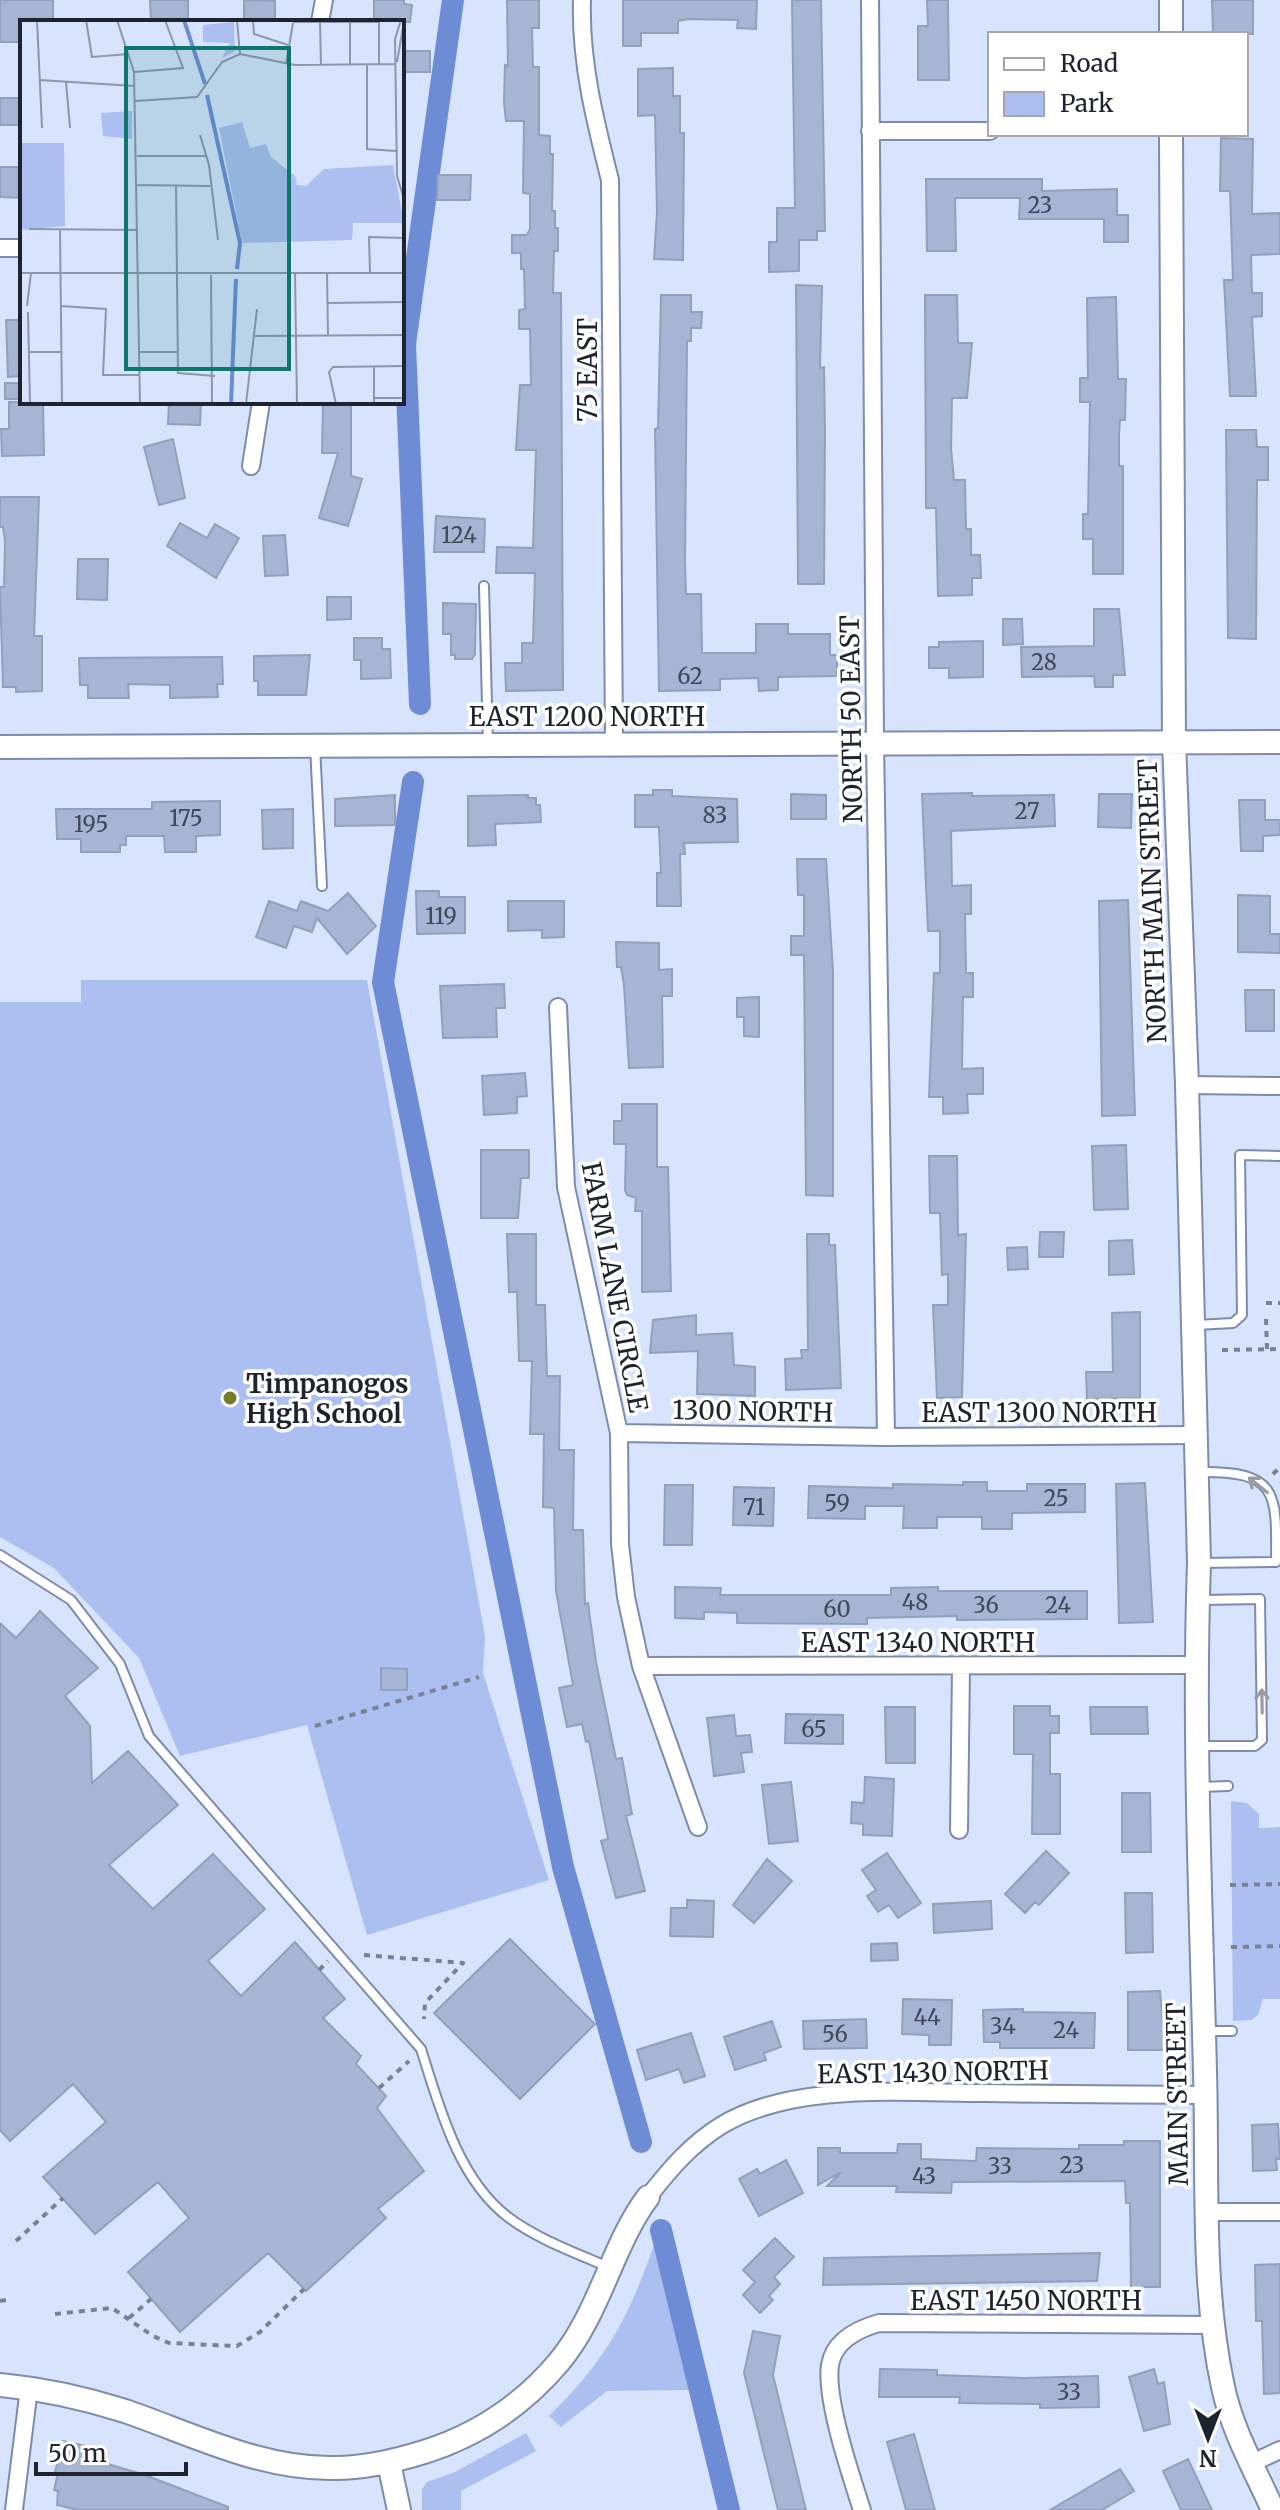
<svg xmlns="http://www.w3.org/2000/svg" width="1280" height="2510" font-family="Merriweather,serif">
<style>
.green{fill:#abbff0}
.lines{fill:none;stroke-linecap:round;stroke-linejoin:round}
.canal{stroke:#6e8bd5;stroke-width:22}
.building{fill:#a7b5d5;stroke:#929fbe;stroke-width:2}
.lane-casing{stroke:#7e8baa;stroke-width:12}
.street-casing{stroke:#7e8baa;stroke-width:20}
.secondary-casing{stroke:#7e8baa;stroke-width:26}
.path{stroke:#798194;stroke-width:4;stroke-dasharray:6 6;stroke-linecap:butt}
.lane{stroke:#fff;stroke-width:8}
.street{stroke:#fff;stroke-width:16}
.secondary{stroke:#fff;stroke-width:22}
.oneway{stroke:#9a9ca1}
.poi-dot{fill:#717e2b;stroke:#fff;stroke-width:3}
.labels{text-anchor:middle;dominant-baseline:central;stroke-width:7;stroke-linejoin:round;paint-order:stroke}
.number-label{font-size:22px;fill:#404858}
.street-label{font-size:26px;fill:#1e232f;stroke:#fff}
.poi-label{font-size:26px;font-weight:bold;fill:#1e232f;stroke:#fff;text-anchor:start}
.inset-river{fill:none;stroke:#6e8bd5;stroke-width:4}
.inset-road{fill:none;stroke:#8e96ab;stroke-width:2}
.view{fill:#0f766e;fill-opacity:0.15;stroke:#0f766e;stroke-width:4}
.inset-edge{fill:none;stroke:#1e232f;stroke-width:4}
</style>
<rect width="100%" height="100%" fill="#d8e3fe"/>
<!-- green -->
<path class="green" d="M81,980h286l118,656 -2,37 66,207 -182,55 -60,-210 -127,31 -41,-98 -85,-90 -54,-31v-535h81z
M1231,1801l16,2 12,11v14l21,-1v172h-17l-5,16 -7,5 -18,1z
M658,2233l34,157 -85,1 -46,36 -12,-11c61,-60 82,-103 109,-183z
M526,2433l10,18 -75,40v19h-39v-21l5,-7 28,-10z"/>
<g class="lines">
<!-- canal -->
<path class="canal" d="M420,704l-15,-360 48,-344
M413,782l-30,200 180,885 78,275
M661,2230l68,280"/>
</g>
<!-- building -->
<path class="building" d="M0,0h53v22h-31v20h-22z
M150,0h38v22h-37z
M244,0l31,1v21h-31z
M374,0h30v4l8,1 -2,17h-36z
M507,0h32v28h-7l1,39h6v68l11,1v18h3l-1,57h3v17h3v23h-4l-1,42h8l2,397 -57,1 -1,-28h17v-20h11l2,-70h-39l1,-26 36,1 3,-98h-20l4,-65h11l-1,-56h-11v-19l6,-1 -1,-40h-3v-16h-9v-18h15l3,-6v-35l-7,-1 1,-72h-18l-2,-19 1,-37 3,1z
M623,0h134l-1,29 -19,-1 1,-8 -50,-1 -10,2v12h-37v13h-18z
M792,0h29l4,231h-8v9h-18v31l-30,1v-30h8v-34h18z
M927,0h21l1,80h-31v-54h10z
M1212,0h41v34h-40z
M404,51h26v21h-26z
M673,68v28h7v37h4l-1,127 -29,-1 3,-47 -2,-97 -17,1v-47z
M0,98h22v27h-22z
M1221,138l32,1 -1,75 28,-1v41l-29,1 1,38h10v23l-10,1 4,79h-26l-6,-116h9l-3,-89h-10z
M0,167h22v31l-22,-1z
M438,175h33l-1,25h-33z
M926,179h116v12l75,-2v26h11v27h-24v-23h-85l1,-21h-65l1,53h-29z
M796,285l26,1 -2,82 4,-1 1,64 -1,153h-26z
M661,295h30v17h11l-1,16h-10v13h-4l-2,220 1,33h15l1,59h54v-29h32v10h42v21h7v21l-59,1v13l-19,1 -1,-13 -38,1v11l-61,1 -4,-262 3,-1z
M925,295h32l1,48h14l-5,55h-15l-1,50 3,32h11l1,49h5v26h9l1,23h-9v17l-34,1 -2,-88h-10z
M1116,297l2,82h8l-1,41h-5l-1,14v32h4v108h-30v-35h-10v-25h5l2,-112h-10v-24h8l-1,-80z
M6,320h16v56l-14,1z
M5,383h17v16h-17z
M9,402h34l1,53 -42,1 -1,-27h8z
M169,402h32l-1,23 -32,-1z
M323,402h28v74l11,3 -14,47 -29,-8 19,-65h-16z
M1226,430h30l1,17h11v33h-11l-1,159 -28,-1z
M173,439l12,59 -26,7 -15,-58z
M0,497h39l-5,139h8v55l-26,1v-5h-13l-3,-100h4l1,-46 -2,-14h-3z
M436,516l49,3 -1,33h-50z
M180,523l27,15 8,-14 24,14 -23,40 -49,-32z
M285,535l3,40 -23,1 -2,-40z
M78,559h30l-1,41 -30,-1z
M327,597h24v22l-24,1z
M443,603l33,1 -1,50 -3,5h-17v-4h-4v-21h-8z
M1094,609h25l6,66h-12v12h-18l-1,-11 -72,1 -1,-30 73,-1z
M1003,619h19l1,25 -20,1z
M354,638h28v11h8l1,29 -30,1v-19h-7z
M983,641v36l-34,1v-10h-20v-21h10v-5z
M310,655l-4,40h-48v-14h-4v-25z
M222,657l1,27h-6l1,13 -48,1v-13l-42,-1 1,14h-41v-13h-8l-1,-27z
M653,790h19v6l65,3 1,43 -54,1 1,11h-5l1,52h-24v-33h4l-2,-46h-24v-32h18z
M972,793v3l82,-1 1,31 -104,5 1,55 19,-1v29h-6l1,59h7v24h-10l-1,72 21,-1v26h-16l1,19 -25,1v-17h-14l5,-124h6v-42h-12l-6,-137z
M791,794l35,1v24h-35z
M1099,794h33l-1,34 -33,-1z
M395,795v30l-60,1v-27z
M528,795v3h8v7h4l1,17 -46,2 1,21 -28,1v-50z
M1239,800h26v20h15v15l-17,1v15h-22z
M220,801v34l-24,1v16h-31l-1,-16h-38v9h-6v7h-39v-13h-24l-1,-30h96v-7z
M293,809v39l-30,1 -1,-39z
M797,859h29l7,113v224l-27,-1 -2,-240h-13v-19h13v-41h-6z
M416,891h23v6h26v36l-48,1z
M348,893l28,33 -29,28 -30,-36 -5,14 -18,-6 -8,22 -30,-11 13,-36 28,10 4,-10 27,10z
M1238,895l32,1v38h10v19l-42,-1z
M1128,900l7,215 -33,1 -3,-215z
M508,901h56v36l-22,1v-8l-34,1z
M616,942l43,1v27l13,-1v27h-10l1,71 -34,1 -5,-83 -3,-18h-4z
M504,984l1,24h-9l1,29 -54,1 -3,-52z
M1245,990h29v41h-28z
M759,997v40l-15,-1v-19h-7v-19z
M525,1073l2,23 -10,1v16l-33,2 -2,-39z
M622,1104h35v63h11l3,124 -29,1v-81h-7l1,-13 -9,-3 -2,-5 1,-46h-12v-23h8z
M1126,1145l2,64 -34,1 -2,-64z
M481,1150h48v28h-8l-3,40h-37z
M929,1156h28l1,79 8,-1 -4,163 -25,1 -4,-93h15v-31l-6,1 -2,-62h-10z
M1040,1232h24l-1,25h-24z
M507,1234h29v71h9l2,71h13l-1,74h15l-1,80h10l2,74 3,-1 8,59 20,97 6,-1 10,56 -6,2 19,75 -29,7 -15,-57 7,-2 -19,-98 -3,1 -4,-18 -15,3 -8,-39 14,-3 -17,-94 -2,-83 -11,-1 1,-73h-14l2,-73h-13l-2,-69h-8z
M807,1234h22v11h6l6,143 -55,2 -1,-31 17,-1 -1,-8h7z
M1132,1240l2,34 -25,1v-34z
M1027,1247l1,22 -20,1 -1,-22z
M1140,1312v86l-53,1 -1,-27h27l-1,-59z
M696,1315v20l36,-2 2,32 21,2v29l-58,-2 1,-43 -48,2 3,-33z
M963,1482h24v9h40v-7h58v28l-73,1v16h-30v-12h-45v11h-34l1,-22h-39v13l-57,-1 1,-32 84,2v-4l70,1z
M1145,1483l8,139 -34,1 -3,-139z
M665,1485h28l-1,60h-28z
M734,1487l40,1 -1,38 -40,-1z
M675,1587l46,1 -1,7h171v-7l47,-1v4h149v28l-130,1v-4l-90,2v6l-130,-1v-10l-33,-1v7l-29,-1z
M40,1611l58,57 -33,28 25,30 2,57 36,-32 50,54 -69,60 44,44 60,-55 52,55 -57,52 33,35 54,-54 50,57 -22,19 38,38 -5,8 30,32 -9,12 47,63 -46,38 8,9 -80,73 -38,-38 -88,79 -52,-60 61,-54 -31,-36 -63,52 -52,-57 63,-55 -33,-38 -63,57 -10,-11v-507l16,15z
M381,1668l26,1v21h-26z
M1014,1706h36v10h9v17h-9v41h10v60h-28l1,-80h-19z
M885,1707h30v56h-29z
M1090,1707h57l1,27h-57z
M786,1714l57,1v29l-58,-1z
M734,1715l2,21 14,-1 2,17 -11,1 3,19 -30,4 -7,-58z
M865,1777l29,2 -2,57 -29,-1v-11l-12,-1 1,-21 12,1z
M791,1782l7,59 -29,3 -7,-59z
M1122,1793h28l1,59h-29z
M1046,1851l23,22 -30,32 -4,-3 -10,11 -20,-19z
M887,1853l34,50 -23,15 -9,-13 -11,7 -11,-16 9,-6 -14,-20z
M767,1859l25,22 -38,42 -21,-18z
M1125,1893h27l1,59 -27,1z
M687,1900l27,1 -1,36 -43,-1 1,-28h16z
M991,1901l1,28 -58,4 -1,-29z
M510,1939l85,85 -75,75 -86,-86z
M897,1943l1,17 -27,1v-17z
M1160,1991l5,59h-37v-58z
M903,1999l49,1 -1,45h-22v-10l-27,-1z
M1023,2009v3l72,1 -1,35h-94v-6h-16l-1,-32z
M866,2019l1,29 -63,1 -1,-28z
M772,2021l9,26 -17,6 2,7 -31,10 -11,-33z
M691,2033l14,43 -21,7 -5,-14 -33,11 -9,-30z
M1278,2124l2,35h-4l1,11 -24,1 -1,-46z
M1124,2141h36v146h-29l-1,-84h-4l-1,-22 -173,1 -1,11 -55,-1 1,-6h-70l14,-14 -23,13v-37h22v5h57l1,-9h23v15l55,2 1,-13 102,1v-4h45z
M786,2160l17,33 -44,23 -20,-37 18,-10 3,5z
M775,2238l19,19 -20,20 6,7 -11,12 4,4 -13,13 -17,-18 12,-13 -12,-12z
M1100,2253l-3,28 -274,4 1,-27z
M1280,2264v129l-16,1 -2,-73h-6l-1,-56z
M753,2331l27,5 -7,39 33,135h-28l-34,-137z
M880,2369l57,1v5l87,3 74,-2 1,31 -59,1v-4l-81,-1 1,-6h-81z
M1154,2369l4,15 6,-2 6,42 -26,7 -15,-54z
M914,2434l21,76h-29l-19,-68z
M63,2441l23,5 -2,11 61,18 83,32v3h-150l-21,-5 1,-14 -4,-1 4,-17 -3,-1z
M1188,2459l24,51h-31l-18,-39z
M1120,2469l14,22 -32,19h-52z"/>
<g class="lines">
<defs>
<path id="lane" d="M484,586l4,158
M315,746l7,140
M1196,1325l37,-2 9,-8 -2,-160 40,1
M1198,1472c79,-1 79,18 78,90l-76,1
M0,1555l71,45 49,64 29,72 272,313c18,57 37,130 87,168 29,22 66,35 100,50
M1198,1746h57l7,-6 -2,-141 -59,1
M1201,1787l27,-1
M1205,2031h27"/>
<path id="street" d="M582,0c-2,61 13,121 28,180l4,564
M870,0l5,741 11,696
M320,22l4,-22
M870,131h120
M0,248h22
M251,466l10,-64
M558,1007l8,180 53,246 1,111 6,53 15,69 57,161
M1187,1085l93,1
M619,1433l267,4 307,-2
M641,1666l554,-1
M959,1830l2,-164
M648,2197c22,-28 43,-53 74,-72 72,-43 183,-32 264,-32 73,1 147,2 220,2
M1208,2212h72
M1252,2463l28,-13
M14,2510l15,-122
M862,2510c-11,-34 -37,-111 -32,-145 4,-25 28,-36 49,-42l335,2"/>
<path id="secondary" d="M1171,0v34
M1171,134l3,607 13,344 12,478c-6,170 2,340 6,509 3,104 -4,213 18,315 9,43 32,83 50,123
M0,747l1280,-5
M0,2385c42,4 84,13 125,26 67,23 137,59 210,57 31,0 60,-7 89,-16 54,-17 98,-46 135,-90 41,-49 53,-117 89,-165
M389,2463l10,47"/>
</defs>
<!-- lane casing -->
<use href="#lane" class="lane-casing"/>
<!-- street casing -->
<use href="#street" class="street-casing"/>
<!-- secondary casing -->
<use href="#secondary" class="secondary-casing"/>
<!-- path -->
<path class="path" d="M1266,1303h14
M1266,1319l1,30
M1222,1350l58,-1
M1273,1474l7,-7
M315,1726l164,-49
M1230,1885l50,-1
M1231,1947l49,-1
M364,1955l99,8 -38,40 -1,16
M319,1970l9,-9
M379,2088l30,-27
M16,2241l47,-43
M0,2301l11,-2
M55,2314l57,-6 41,28 16,7 68,3 23,-14 44,-43
M129,2318l22,-19"/>
<!-- lane -->
<use href="#lane" class="lane"/>
<!-- street -->
<use href="#street" class="street"/>
<!-- secondary -->
<use href="#secondary" class="secondary"/>
</g>
<!-- one-way arrows -->
<defs><path id="oneway-shaft" d="M-6 0H5M1.5-3L5.5 0L1.5 3" fill="none" stroke-width="1.6" stroke-linecap="round" stroke-linejoin="round" transform="scale(2)"/></defs>
<g class="oneway">
<use href="#oneway-shaft" transform="translate(1258 1485) rotate(-141)"/>
<use href="#oneway-shaft" transform="translate(1262 1701) rotate(-91)"/>
</g>
<!-- markers -->
<circle class="poi-dot" cx="230" cy="1398" r="8"/>
<g class="labels">
<!-- number labels -->
<g class="number-label">
<text x="1040" y="205">23</text>
<text x="459" y="535">124</text>
<text x="1044" y="662">28</text>
<text x="690" y="676">62</text>
<text x="1027" y="811">27</text>
<text x="715" y="815">83</text>
<text x="186" y="818">175</text>
<text x="91" y="824">195</text>
<text x="441" y="916">119</text>
<text x="1056" y="1498">25</text>
<text x="837" y="1503">59</text>
<text x="754" y="1507">71</text>
<text x="915" y="1602">48</text>
<text x="986" y="1605">36</text>
<text x="1058" y="1605">24</text>
<text x="837" y="1609">60</text>
<text x="814" y="1729">65</text>
<text x="927" y="2017">44</text>
<text x="1003" y="2026">34</text>
<text x="1066" y="2030">24</text>
<text x="835" y="2034">56</text>
<text x="1072" y="2165">23</text>
<text x="1000" y="2166">33</text>
<text x="924" y="2176">43</text>
<text x="1069" y="2392">33</text>
</g>
<!-- street labels -->
<g class="street-label">
<text transform="translate(587 370) rotate(-90)">75 EAST</text>
<text x="587" y="716">EAST 1200 NORTH</text>
<text transform="translate(851 719) rotate(-91)">NORTH 50 EAST</text>
<text transform="translate(1152 901) rotate(-92)">NORTH MAIN STREET</text>
<text transform="translate(615 1287) rotate(79)">FARM LANE CIRCLE</text>
<text transform="translate(753 1411) rotate(1)">1300 NORTH</text>
<text x="1039" y="1412">EAST 1300 NORTH</text>
<text x="918" y="1642">EAST 1340 NORTH</text>
<text transform="translate(933 2072) rotate(-1)">EAST 1430 NORTH</text>
<text transform="translate(1177 2094) rotate(-91)">MAIN STREET</text>
<text x="1026" y="2300">EAST 1450 NORTH</text>
</g>
<!-- poi labels -->
<g class="poi-label">
<text x="246" y="1383">Timpanogos<tspan x="246" dy="30">High School</tspan></text>
</g>
</g>
<!-- overview -->
<g transform="translate(20 20)">
<rect width="384" height="384" fill="#d8e3fe"/>
<path d="M214,2l1,29 -13,7 8,-15 -27,-1v-17zM112,91v28l-29,-3 -2,-23zM222,102l8,26 16,-4 5,13 24,19 2,9 9,1 18,-17 69,-4 11,58h-51l-1,17 -110,3 -23,-115zM0,123h44l1,83 -45,4z" fill="#abbff0"/>
<path class="inset-river" d="M164,0l21,64M187,75l33,148 -3,26M211,384l5,-125"/>
<path class="inset-road" d="M17,0l5,108M66,0l6,37 37,-3M97,0l17,52 6,332M217,0l3,34M233,0l1,14 34,11M381,0l-6,19 2,137 7,23M273,2h86v43M300,2l1,43M377,42l7,-40M266,44l7,-41M330,44v-42M347,45v84l29,2M114,52l49,-4 -18,-48M19,60l96,6M46,62l4,46M115,81l62,-4 25,-35 18,-8 55,11 101,-1M180,115l9,30 9,75M117,136h69M117,165l73,1M156,165l2,188 37,3M9,209l109,1M40,210l2,174M0,253h384M275,253l2,131M307,253l1,62M350,253l-1,-36 35,1M191,255l1,129M307,283l77,-1M7,286l4,-33M40,286l46,3 -3,66h37M8,292l2,92M233,316l151,-1M9,332h32M120,332h37M354,346v38M354,378h30M226,384l11,-95M316,384l-7,-32 4,-5 71,-1"/>
<path class="view" d="M106,28h163v321h-163z"/>
<rect width="384" height="384" class="inset-edge"/>
</g>
<!-- legend -->
<rect x="988" y="32" width="260" height="104" fill="#ffffff" stroke="#a5a7ac" stroke-width="2"/>
<rect x="1004" y="58" width="40" height="12" fill="#ffffff" stroke="#a5a7ac" stroke-width="2"/>
<text x="1060" y="72" font-size="24" fill="#1e232f">Road</text>
<rect x="1004" y="92" width="40" height="24" fill="#abbff0" stroke="#a5a7ac" stroke-width="2"/>
<text x="1060" y="112" font-size="24" fill="#1e232f">Park</text>
<!-- north arrow -->
<g transform="translate(1208 2438) rotate(180)" stroke="#ffffff" stroke-width="6" paint-order="stroke">
<path d="M0-6L14 30L0 20L-14 30Z" fill="#1e232f"/>
<text y="-12" font-size="22" font-weight="bold" text-anchor="middle" fill="#1e232f">N</text>
</g>
<!-- scale -->
<path d="M36 2462v12h150v-12" fill="none" stroke="#1e232f" stroke-width="4"/>
<text x="48" y="2462" font-size="24" fill="#1e232f" stroke="#ffffff" stroke-width="6" paint-order="stroke">50 m</text>
</svg>
